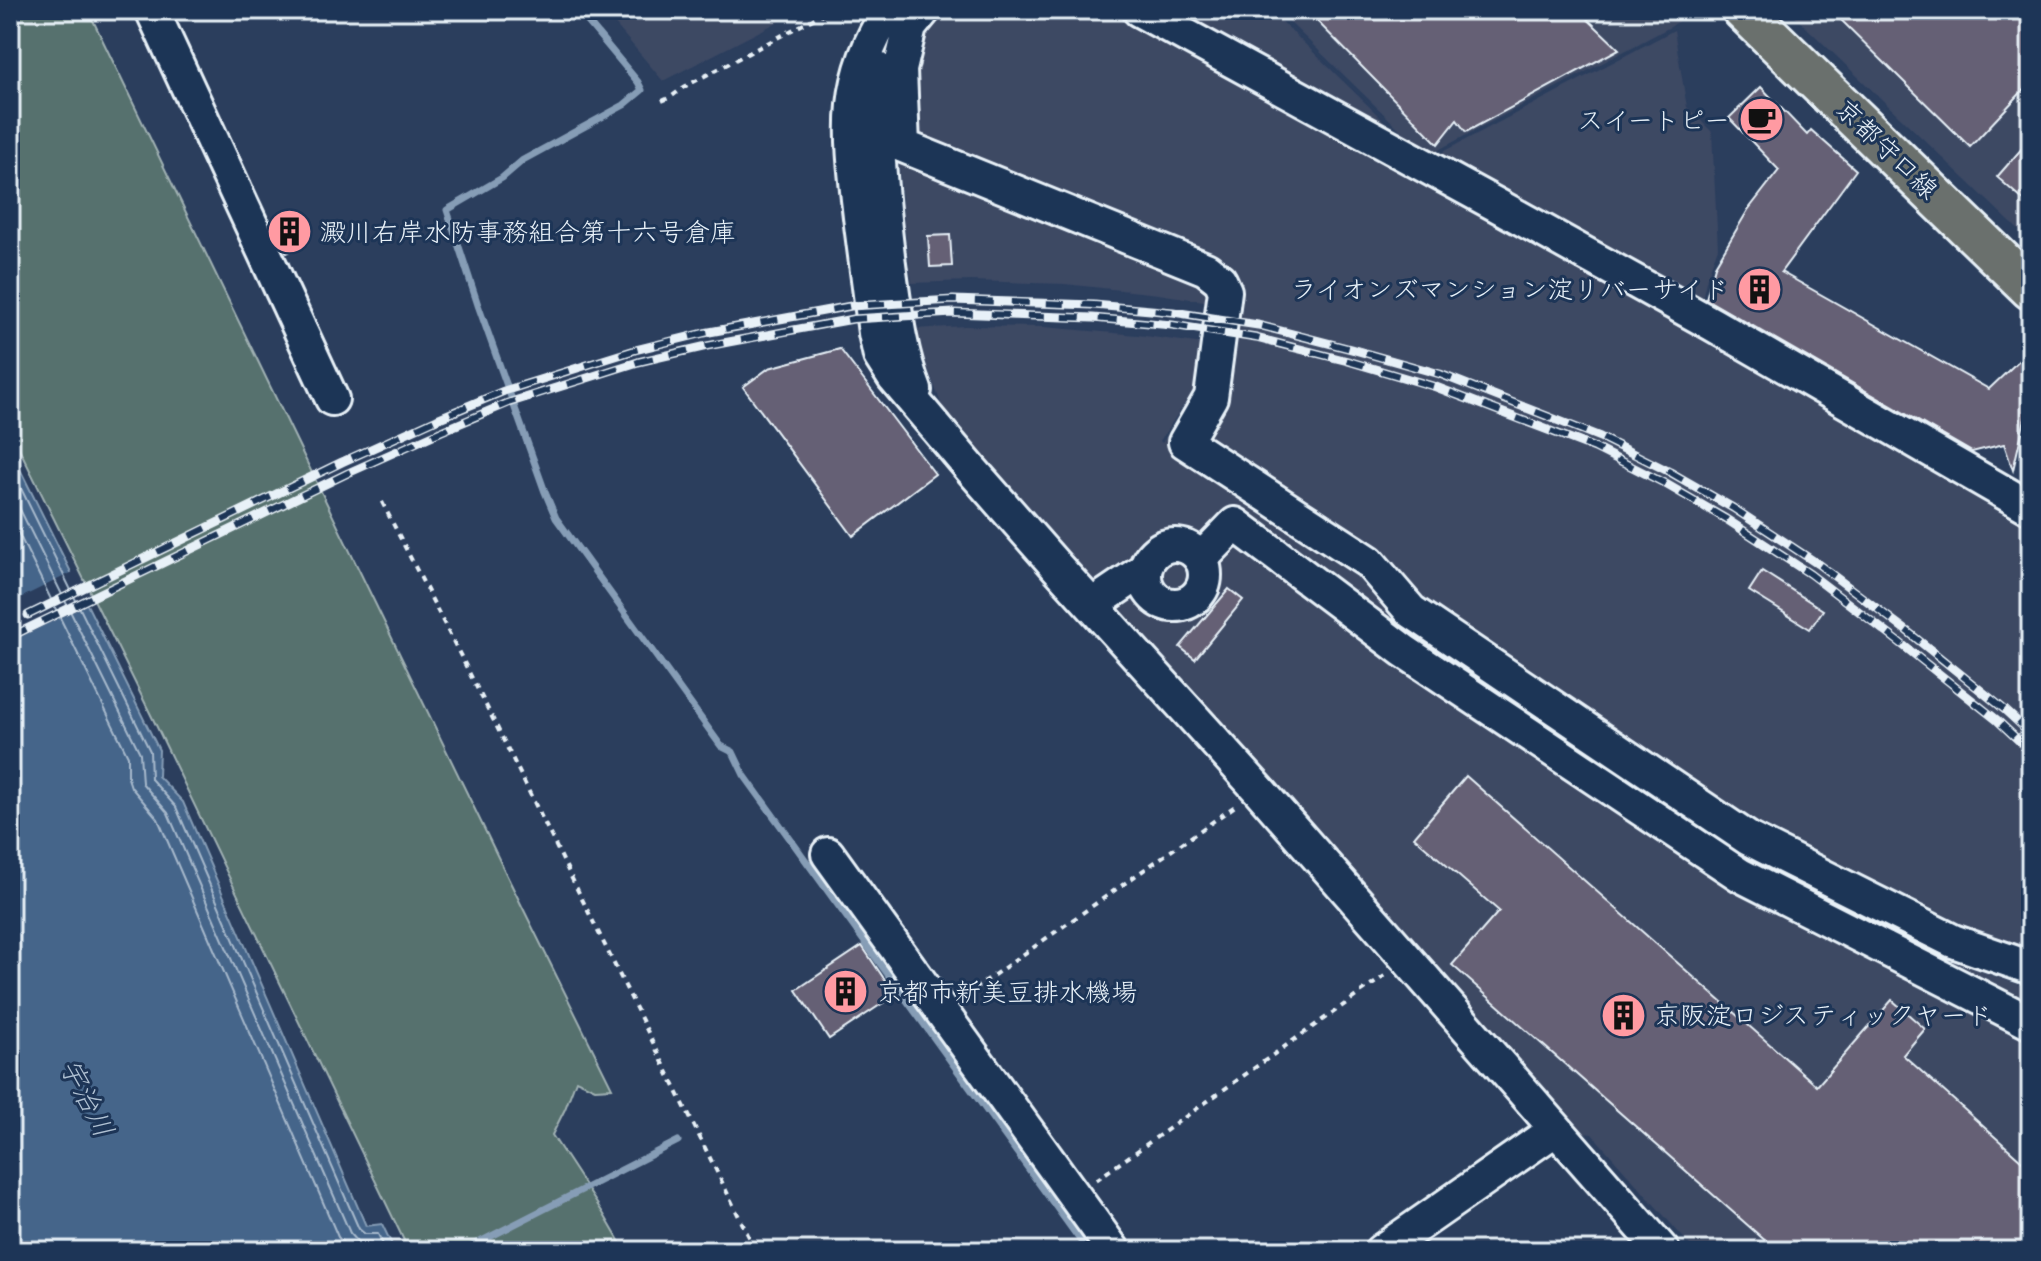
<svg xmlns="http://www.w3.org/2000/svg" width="2041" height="1261" font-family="Sriracha,'Klee One',sans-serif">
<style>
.built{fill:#3c4864}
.green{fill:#57716e;stroke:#a0b1b3;stroke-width:2}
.water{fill:#45658a;stroke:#869db6;stroke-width:2}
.pier{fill:#2b3e5d}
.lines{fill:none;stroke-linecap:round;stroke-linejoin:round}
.shore{stroke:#a7b9cc;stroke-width:2}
.stream{stroke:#869db6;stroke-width:7}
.building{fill:#656074;stroke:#e8f1f8;stroke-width:2}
.minor-casing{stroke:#e8f1f8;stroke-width:38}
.major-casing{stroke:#e8f1f8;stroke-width:46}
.path{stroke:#e8f1f8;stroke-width:4;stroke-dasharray:6 6;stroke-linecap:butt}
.minor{stroke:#1d3557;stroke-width:32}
.major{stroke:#6a706d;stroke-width:40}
.rail-casing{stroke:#e8f1f8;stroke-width:9}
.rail{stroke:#1d3557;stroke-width:6;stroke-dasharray:18;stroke-linecap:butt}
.labels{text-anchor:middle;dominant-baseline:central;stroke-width:6;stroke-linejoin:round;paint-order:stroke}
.poi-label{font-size:26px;fill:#e8f1f8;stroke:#1d3557;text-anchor:start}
.street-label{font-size:26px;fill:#e8f1f8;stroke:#1d3557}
.water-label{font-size:28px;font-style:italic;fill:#afc0d2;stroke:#1d3557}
</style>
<rect width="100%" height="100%" fill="#2b3e5d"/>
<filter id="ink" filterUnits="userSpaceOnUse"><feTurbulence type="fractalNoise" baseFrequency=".0125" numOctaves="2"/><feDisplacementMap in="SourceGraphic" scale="16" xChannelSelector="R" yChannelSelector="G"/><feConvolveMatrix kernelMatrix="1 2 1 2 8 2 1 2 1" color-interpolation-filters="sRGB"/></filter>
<g filter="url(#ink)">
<!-- built -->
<path class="built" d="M603,10h198l-138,71z
M914,10h356l152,148 7,1 245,-129 13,77 25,25 6,116 -11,29 -7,31 331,190v488l-87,-31 -243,-130 -303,-203 -41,-52 -187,-122 186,124 41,52 344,229 201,104 89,32v262h-336l-103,-117 -16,-2 -628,-710 -35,-93 52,-3 79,1 94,8 66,9 -7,41 -37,56 2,2 37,-56 11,-85 -52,-8 -94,-10 -93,-3 -59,2 -8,-60 -9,-100z
M1277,10h416l-21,16 -245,130z
M1788,10h243v232z"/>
<!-- green -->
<path class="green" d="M10,10h78l422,872 102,206 -17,1 -19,-9 -11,29 -13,26 51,78 22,38h-216l-255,-530 -144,-291z"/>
<!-- water -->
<path class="water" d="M10,449l149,301 -1,26 25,26 183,424 16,-2 13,27h-385z"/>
<!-- pier -->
<path class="pier" d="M75,571l16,32 -81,39v-39z"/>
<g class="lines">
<!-- shore -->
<path class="shore" d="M10,466l140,285 1,28 25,28 183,422 6,5h13l8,17
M10,489l130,264 2,30 26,30 182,420 8,9 13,3 4,6
M10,516l118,240v22l3,9 27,32 180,418 12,14"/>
<!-- stream -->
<path class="stream" d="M578,10l60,72 4,8 -18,15 -101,55 -21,18 -55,32 31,95 67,187 11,26 165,228 12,6 11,23 344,476
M462,1251l216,-110"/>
</g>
<!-- building -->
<path class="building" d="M1306,10h272l41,39 -153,83 -9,-12 -19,24z
M1831,10h200v72l-61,65z
M1761,87l46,48 4,-5 45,40 -75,102 208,117 42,-40v57l-4,4 -14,60 -9,-26 -32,8 -266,-153 9,-33 33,-56 31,-40 -50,-52z
M2031,138v69l-34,-30z
M291,210l16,33 -20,10 -16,-33z
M950,235l2,31 -22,1 -2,-31z
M840,349l95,125 -82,62 -110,-149 26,-19z
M1762,571l61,39 -13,19 -61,-38z
M1229,589l14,11 -48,59 -15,-12z
M1466,776l351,310 75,-86 33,29 -22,26 128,114v82h-254l-325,-286 47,-54 -85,-74z
M862,946l33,49 -66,44 -33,-49z"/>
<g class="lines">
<defs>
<path id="minor" d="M152,10l180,389
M889,10c-47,73 -38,127 -29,207 5,39 10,77 15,116l5,23 14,22 77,91 86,98 202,223 404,461
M924,10l-14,17 -10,43 3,76 303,123 14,11 5,11 -14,106 -26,45 184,120 42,49 338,228 204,102 78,27
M1139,10l356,194 217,120 319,184
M876,68c-1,67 5,131 13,196 6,43 10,86 26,126
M1145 575a30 30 0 1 1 60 0a30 30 0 1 1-60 0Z
M1201,559l34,-35 169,127 336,224 291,148
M1092,605l53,-36
M828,854l286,397
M1381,1251l175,-122"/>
<path id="major" d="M1743,10l288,279"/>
</defs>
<!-- minor casing -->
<use href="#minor" class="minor-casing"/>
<!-- major casing -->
<use href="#major" class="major-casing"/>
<!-- path -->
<path class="path" d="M662,101l9,-4 13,-10 146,-77
M382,502l114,223 260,526
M964,996l271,-190
M1096,1180l290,-205"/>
<!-- minor -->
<use href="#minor" class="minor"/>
<!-- major -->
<use href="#major" class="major"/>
<defs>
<path id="rail" d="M28,615l314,-153 95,-43 67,-28 131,-41 69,-17 147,-27 102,-6 141,5 79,7 85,13 93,24 89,25 160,63 70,35 63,36 85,56 89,67 98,79 26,24
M10,637l338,-164 94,-42 66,-28 130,-41 69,-16 146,-27 100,-6 140,5 79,7 84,13 92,23 88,26 159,61 69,35 62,36 84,55 89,68 98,78 34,32"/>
</defs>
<!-- rail casing -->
<use href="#rail" class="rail-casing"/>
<!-- rail -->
<use href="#rail" class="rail"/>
</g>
</g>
<!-- icons -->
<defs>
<symbol id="cafe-disc" viewBox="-11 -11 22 22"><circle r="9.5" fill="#ff9aa2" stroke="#1d3557"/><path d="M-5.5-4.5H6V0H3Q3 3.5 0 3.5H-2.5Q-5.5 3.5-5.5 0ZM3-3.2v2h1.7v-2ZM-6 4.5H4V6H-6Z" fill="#111"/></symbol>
<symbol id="building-disc" viewBox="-11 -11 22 22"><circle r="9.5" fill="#ff9aa2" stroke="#1d3557"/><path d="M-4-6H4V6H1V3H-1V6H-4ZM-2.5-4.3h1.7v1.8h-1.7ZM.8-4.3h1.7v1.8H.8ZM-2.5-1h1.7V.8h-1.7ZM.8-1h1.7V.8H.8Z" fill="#111"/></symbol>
</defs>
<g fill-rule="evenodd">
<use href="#cafe-disc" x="1736" y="94" width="51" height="51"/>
<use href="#building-disc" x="264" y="206" width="51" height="51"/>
<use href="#building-disc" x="1734" y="264" width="51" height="51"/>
<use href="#building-disc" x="820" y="966" width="51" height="51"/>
<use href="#building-disc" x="1598" y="990" width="51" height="51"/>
</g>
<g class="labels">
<!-- poi labels -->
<g class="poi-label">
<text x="1730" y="120" text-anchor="end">スイートピー</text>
<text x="320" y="232">澱川右岸水防事務組合第十六号倉庫</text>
<text x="1729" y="289" text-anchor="end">ライオンズマンション淀リバーサイド</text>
<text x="877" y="992">京都市新美豆排水機場</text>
<text x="1654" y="1015">京阪淀ロジスティックヤード</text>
</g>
<!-- street labels -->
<g class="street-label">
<text transform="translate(1887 149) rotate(44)">京都守口線</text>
</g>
<!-- water labels -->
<g class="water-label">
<text transform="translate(87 1098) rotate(63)">宇治川</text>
</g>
</g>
<!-- margin -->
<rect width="2041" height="1261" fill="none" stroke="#1d3557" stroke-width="40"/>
<rect x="20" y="20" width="2001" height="1221" fill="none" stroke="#e8f1f8" stroke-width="3" filter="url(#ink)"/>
</svg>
